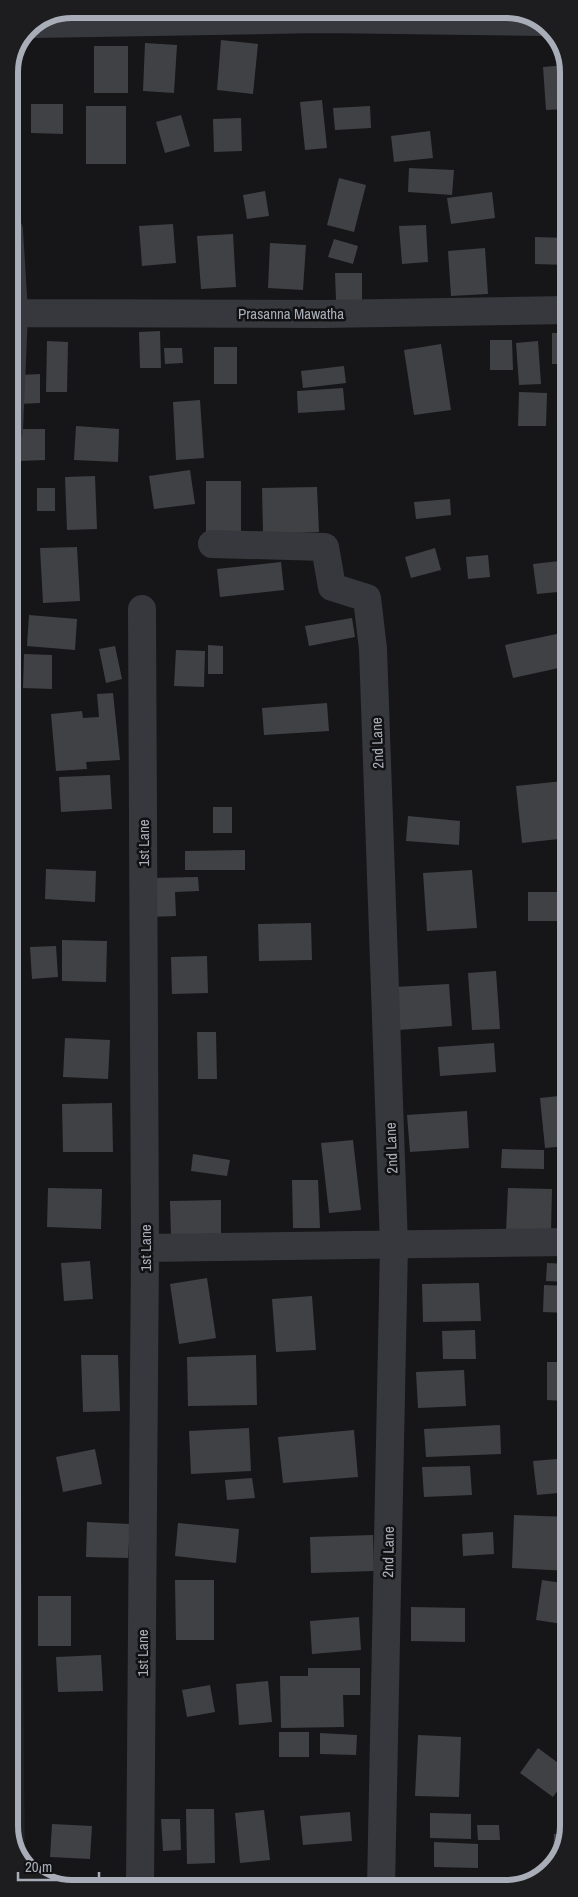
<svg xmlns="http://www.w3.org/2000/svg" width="578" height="1897" font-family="'Archivo Narrow',sans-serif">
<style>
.built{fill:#222225}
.building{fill:#404145}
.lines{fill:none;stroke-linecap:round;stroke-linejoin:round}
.minor{stroke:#37383d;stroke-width:28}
.labels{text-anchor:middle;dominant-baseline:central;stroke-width:5;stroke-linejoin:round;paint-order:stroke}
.street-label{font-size:15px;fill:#a8adb8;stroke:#111113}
.rim{fill:none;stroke:#a8adb8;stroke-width:6}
</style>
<rect width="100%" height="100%" fill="#161618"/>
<!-- built -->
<path class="built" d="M12,657l13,1207 -14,-23 -1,-1182z"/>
<!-- building -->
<path class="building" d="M221,40l37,4 -5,50 -36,-4z
M145,43l32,2 -3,48 -31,-2z
M94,46h34v47h-34z
M567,65v44l-21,1 -3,-43z
M322,100l5,48 -22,2 -5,-48z
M31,104h32v30l-32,-1z
M86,106h40v58h-40z
M370,106l1,22 -36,2 -2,-22z
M181,115l9,31 -25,7 -9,-31z
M241,118l1,33 -28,1 -1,-33z
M430,131l3,27 -39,4 -3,-26z
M409,168l45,2 -2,25 -44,-3z
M339,178l27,7 -12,47 -27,-7z
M265,191l4,25 -22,3 -4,-24z
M492,192l3,26 -44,6 -4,-26z
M173,224l3,39 -34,3 -3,-40z
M426,225l2,37 -26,2 -3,-38z
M233,234l3,53 -35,2 -4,-53z
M535,237l32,1v27l-32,-1z
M334,239l24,7 -5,18 -25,-7z
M270,243l36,2 -3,45 -35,-2z
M485,248l3,46 -37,2 -3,-45z
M335,273h27v27h-26z
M160,331l1,37h-21l-1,-36z
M552,333h15l1,31h-16z
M490,340h22l1,30h-23z
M47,341l21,1 -1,50h-21z
M538,341l3,43 -22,1 -3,-42z
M441,344l10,66 -37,5 -10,-65z
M214,347h23v37h-23z
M164,348h18l1,15 -18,1z
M344,366l2,17 -43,5 -2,-17z
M40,374v29l-21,1v-29z
M343,388l2,22 -47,3 -1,-22z
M519,392l28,1 -1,33h-28z
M200,400l4,58 -28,2 -3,-58z
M76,426l43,3 -1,33 -44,-2z
M18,429h27v31l-26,1z
M190,470l5,34 -41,5 -5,-33z
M95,476l2,53 -30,1 -2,-53z
M206,481h35v51h-35z
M317,487l2,45 -56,2 -1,-46z
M37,488h18v23h-18z
M450,499l1,16 -35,4 -2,-17z
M9,510h11l1,46 -12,1z
M77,547l3,54 -37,2 -3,-55z
M435,548l6,22 -30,8 -6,-21z
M488,555l2,22 -22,2 -2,-22z
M568,560v31l-31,3 -4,-30z
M281,562l3,28 -64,7 -3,-28z
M29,615l48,4 -2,31 -48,-4z
M352,618l3,19 -46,9 -4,-20z
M566,632l2,34 -55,12 -8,-33z
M208,645l15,1v28h-15z
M115,646l7,33 -16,4 -7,-34z
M176,650l29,1 -1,36 -30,-1z
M24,654l28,1v34l-29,-1z
M113,693l7,67 -34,2 1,7 -31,2 -5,-57 31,-3 1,7 16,-1 -2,-23z
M327,703l2,28 -65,4 -2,-27z
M10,768h1l3,36h-4z
M110,775l2,34 -51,3 -2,-35z
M563,781l5,57 -46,5 -6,-57z
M213,807h19v26h-19z
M408,816l52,5 -1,24 -53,-4z
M245,850v20h-60v-19z
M46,869l50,2 -1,31 -50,-3z
M472,870l5,58 -50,3 -4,-58z
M198,877l1,14 -24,1 1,24 -26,1 -1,-39z
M528,892h40v29h-40z
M311,923l1,37 -53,1 -1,-37z
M62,940l45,1 -1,41 -44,-1z
M56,946l2,31 -26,2 -2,-32z
M207,956l1,37 -36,1 -1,-37z
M568,964v12l-8,1 -1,-12z
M496,971l4,58 -28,1 -4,-57z
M449,984l3,42 -54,4 -3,-43z
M197,1032h19l1,47h-19z
M65,1038l45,2 -2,39 -45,-2z
M494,1043l2,29 -56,4 -2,-29z
M568,1095v51l-23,2 -5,-50z
M112,1103l1,49h-50l-1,-48z
M467,1111l2,37 -59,4 -3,-37z
M353,1140l8,70 -32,3 -8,-70z
M502,1149l42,1v19l-43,-1z
M193,1154l37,6 -3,16 -36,-5z
M292,1180h26l2,48h-27z
M48,1188l54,1 -1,40 -54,-2z
M508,1188l44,1 -1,44 -45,-1z
M221,1200v37h-50l-1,-36z
M90,1261l3,38 -29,2 -3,-38z
M547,1263l22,1v18l-23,-1z
M207,1278l9,60 -37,6 -9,-60z
M479,1283l2,38 -58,1 -1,-38z
M544,1285l25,1v27l-26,-1z
M312,1296l4,54 -40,2 -4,-53z
M475,1330l1,29h-33l-1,-28z
M564,1347h5v69h-6l1,-15 -17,-1v-38h17z
M81,1355h37l2,56 -37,1z
M256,1355l1,50 -69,1 -1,-49z
M464,1370l2,36 -48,2 -2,-36z
M500,1425l1,29 -75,3 -2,-28z
M249,1428l2,43 -60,3 -2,-43z
M354,1430l4,47 -75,6 -5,-46z
M10,1445h2l4,344h-5z
M95,1449l7,35 -39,8 -7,-35z
M569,1458v34l-32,3 -4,-34z
M470,1466l2,29 -48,2 -2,-30z
M252,1478l3,20 -28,2 -2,-20z
M514,1515l55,2v54l-57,-3z
M87,1522l43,2 -2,34 -42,-1z
M178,1523l61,6 -3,34 -61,-7z
M493,1532l1,22 -31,2 -1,-22z
M373,1535l1,36 -63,2 -1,-36z
M175,1580h39v60h-38z
M542,1580l27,4v41l-33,-5z
M38,1596h33v50h-33z
M411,1607l54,1v34l-54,-1z
M359,1617l2,33 -49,4 -2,-33z
M101,1655l2,36 -45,1 -2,-35z
M308,1668h52v27h-17l1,32 -63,1 -1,-52h28z
M268,1681l4,41 -33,3 -3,-41z
M210,1685l5,27 -28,5 -5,-27z
M568,1729h1v36l-4,-1z
M279,1732h30v25h-30z
M320,1733l37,2 -1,20 -36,-1z
M418,1735l43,2 -2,60 -44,-1z
M538,1748l31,23v4l-16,22 -33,-24z
M186,1809h28l1,54 -28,1z
M264,1810l6,50 -30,3 -5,-50z
M350,1812l2,29 -49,4 -3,-29z
M430,1813l41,1v25l-41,-1z
M161,1819h19l1,31 -18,1z
M52,1824l40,2 -2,33 -40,-2z
M477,1825h22l1,15h-22z
M554,1834h12l-10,30 -3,2z
M434,1842l44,2v24l-44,-1z"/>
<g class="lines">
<!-- minor -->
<path class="minor" d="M34,24l287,-5 222,3
M9,230l5,83 -5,118
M14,313l308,1 245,-4
M212,544l113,3 7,40 35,11 6,51 21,596 -13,642
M145,1248l424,-6
M140,1888l5,-640 -3,-639"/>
</g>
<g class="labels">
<!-- street labels -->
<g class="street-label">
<text x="291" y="313">Prasanna Mawatha</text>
<text transform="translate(377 743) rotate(-92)">2nd Lane</text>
<text transform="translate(143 843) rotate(-90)">1st Lane</text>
<text transform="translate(391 1148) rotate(-92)">2nd Lane</text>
<text transform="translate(145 1248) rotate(-90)">1st Lane</text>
<text transform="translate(388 1552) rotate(-89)">2nd Lane</text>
<text transform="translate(142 1653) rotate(-90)">1st Lane</text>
</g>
</g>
<!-- crop -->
<path d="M0 0H578V1897H0ZM72 18H506A54 54 0 0 1 560 72V1826A54 54 0 0 1 506 1880H72A54 54 0 0 1 18 1826V72A54 54 0 0 1 72 18Z" fill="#1d1d20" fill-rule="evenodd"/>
<path class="rim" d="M72 18H506A54 54 0 0 1 560 72V1826A54 54 0 0 1 506 1880H72A54 54 0 0 1 18 1826V72A54 54 0 0 1 72 18Z"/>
<!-- scale -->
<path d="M18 1872v8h81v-8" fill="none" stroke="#a8adb8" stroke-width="2.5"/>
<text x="25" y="1872" font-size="15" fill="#a8adb8" stroke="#111113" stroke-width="4" paint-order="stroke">20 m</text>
</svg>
